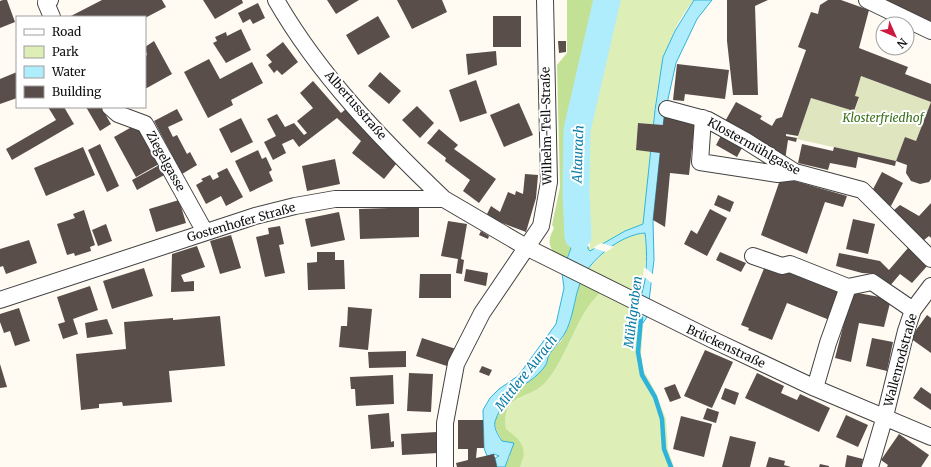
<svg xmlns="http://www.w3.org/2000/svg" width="931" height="467" font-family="Merriweather,serif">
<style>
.green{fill:#ddeeb6}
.forest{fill:#c3e194}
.cemetery{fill:#dfe5bf}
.water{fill:#b0edfc;stroke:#2fb3db}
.pier{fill:#fffaf2}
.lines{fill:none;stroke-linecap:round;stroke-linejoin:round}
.stream{stroke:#2fb3db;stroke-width:4.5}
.river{stroke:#b0edfc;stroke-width:27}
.building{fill:#594e4a}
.minor-casing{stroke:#424242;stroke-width:18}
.minor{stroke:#fff;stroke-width:16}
.labels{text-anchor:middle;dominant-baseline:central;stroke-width:4;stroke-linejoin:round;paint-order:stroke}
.street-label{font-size:12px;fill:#0f0f0f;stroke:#fff}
.park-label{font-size:12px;font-style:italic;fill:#386f18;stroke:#fff}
.water-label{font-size:13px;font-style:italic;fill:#0a7da7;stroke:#fff}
</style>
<rect width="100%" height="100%" fill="#fffaf2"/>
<!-- green -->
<path class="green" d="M616,0h78c-30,36 -36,79 -41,124l-15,-1 -2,26 15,3 -8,72 -18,7 -35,20 -2,-2v-19l-6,-30 1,-69 11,-61z
M645,233c4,22 -2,43 -4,65 -1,8 -1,17 -1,25h3l-2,33 3,15 12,22 10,26 2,31 6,17h-154l3,-6 -7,-24 -10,-8c-5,-36 23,-28 40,-47 23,-26 29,-65 54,-89l-14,-22c16,-17 34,-37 59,-38z"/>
<!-- forest -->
<path class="forest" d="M567,0h49l-22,70 -11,61 -1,69 -12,-1 1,49 -5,12 -5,-3 -1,-2 -2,1c-11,-9 -10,-17 -4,-28l-2,-3 8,-38 -3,-122 10,-12z
M580,282l20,11c-25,24 -31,62 -54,89 -17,19 -45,10 -40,47 14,10 23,19 14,38h-15l5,-11 -14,-27 -2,-8 17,-26 24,-18 11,-12 3,-12 12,-12 9,-18z"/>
<!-- cemetery -->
<path class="cemetery" d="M861,76l70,26 -15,39 -11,-4 -9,24 -99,-22 14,-41 44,12 4,-12 -4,-2z"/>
<!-- water -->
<path class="water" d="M694,0h18l-15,19 -21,44 -12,54 -11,103 1,40 -7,57 -4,6h-5c-1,-15 4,-28 7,-43 2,-15 2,-32 0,-47 -24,1 -57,28 -65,50 -5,13 -6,28 -11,41 -4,12 -11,18 -18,28 -4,4 -3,10 -6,14 -8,12 -21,18 -32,27 -7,6 -14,17 -17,26 -4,7 2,16 6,22l12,2 -9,24h-8l-2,-9 4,-2 -5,-2 -7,2 -3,-8 -1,-38 7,-12 9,-9 19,-13 38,-52 8,-36 -2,-15 9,-25 -1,-49 12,1 6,30v19l2,2 35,-20 18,-7 12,-114 8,-53 12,-26z"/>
<!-- pier -->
<path class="pier" d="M569,233l21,7v7l-21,-6z
M601,243l13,4 -8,5 -13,-4z
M644,267l10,8 -1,9 -10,-8z"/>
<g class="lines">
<!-- stream -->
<path class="stream" d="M641,318l-3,34 4,23 13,22 7,22 2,30 7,18"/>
<!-- river -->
<path class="river" d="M578,236l-2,-43 1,-63 30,-130"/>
</g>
<!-- building -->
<path class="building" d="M3,0h4l8,22 -15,6v-27z
M102,0h60l4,7 -21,11 -76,-1z
M203,0h39l1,3 -28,16z
M327,0h32l-23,14z
M397,0h45l5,12 -35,17z
M727,0h41l-13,6 3,89h-25l-6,-54z
M828,0h13l28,10 -10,38 49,19 -3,7 26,10v18l-70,-26 -6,20 4,1 -5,14 -43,-13 -13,38 -12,-2v2l11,2 -1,4 -8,-2 -3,20 -61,-37 12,-21 26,14 -2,3 12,7 4,-7 6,-2 24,-67 -8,-3 13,-35 7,2 2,-9z
M873,0h58v24z
M258,3l7,15 -12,6 -3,-5 -7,4 -5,-10z
M378,16l12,21 -32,18 -12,-20z
M493,16h28v31h-28z
M241,29l10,21 -25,13 -13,-20 4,-2 -2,-4 11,-5 1,4z
M154,41l18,33 -27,15v-33l2,-1 -2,-8z
M558,41h8v11l-7,1z
M283,42l15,20 -16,13 -5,-5 -3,3 -6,-8 4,-3 -6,-7z
M496,51l1,14 -29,10 -2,-21z
M209,59l11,20 32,-17 11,21 -32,17 2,5 -25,13 -24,-46z
M677,64l52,6 -4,29 -40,-5 -1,7 -11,-1z
M17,72v26l-17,6v-25z
M380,72l21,19 -12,13 -21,-18z
M476,80l11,33 -27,9 -11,-32z
M313,81l28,32 5,-4 54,50 -16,20 -32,-26 9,-12 -24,-23 -38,29 -6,-8 -11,5 4,9 -13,7 -9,-18 12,-6 -9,-17 10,-5 8,13 9,-4 10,12 3,-2 -10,-12 16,-13 -13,-15z
M931,102v77l-2,3 -9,2 -9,-3 -5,-8 1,-8 -11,-4 9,-24 11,4z
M519,103l14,32 -29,12 -14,-32z
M417,106l17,17 -14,15 -18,-18z
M48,107h16l10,17 -62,36 -6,-11 50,-29z
M86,107h15l10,17 -11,7z
M177,109l6,11 -15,7 5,10 4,-2 10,19 3,-2 7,13 -15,9 -28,-53z
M664,117l31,3 -6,55 -19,-2 -5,54 -12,-7 7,-67 -24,-3 2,-27 25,2z
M241,118l12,24 -22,11 -12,-24z
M137,124l22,40 -23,13 -22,-40z
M439,129l19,16 -4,4 42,30 -17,24 -16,-12 7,-11 -25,-19 1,-3 -19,-15z
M723,132l21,12 -7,13 -21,-12z
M100,144l19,42 -12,6 -19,-42z
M802,144l31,7 1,-4 62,14 -1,5 -37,-9 -2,11 -26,-5 -2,7 -30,-7z
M83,147l12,28 -49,21 -12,-28z
M258,150l4,9 4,-2 6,13 -3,2 4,9 -23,11 -15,-31z
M335,159l5,25 -33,7 -5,-25z
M163,163l5,10 -31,17 -5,-10z
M227,168l16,29 -17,9 -5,-10 -15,8 -10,-19 7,-4 -2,-2 9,-4 3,5 6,-3 -2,-4z
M882,172l21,11 -12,23 -21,-11z
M525,174l13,1 -2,23 -10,34 -29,-11 -10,-7 4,-8 9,6 8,-20 7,3 1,-4 7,3z
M781,177l66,19 -4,11 -18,-5 -18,52 -46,-19z
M718,195l16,7 -4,10 -16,-7z
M179,200l7,23 -30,9 -7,-23z
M931,203v35l-2,-2 -10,8 -31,-29 12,-10 19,11z
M419,207v30l-59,2 -1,-30z
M710,209l17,9 -20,38 -23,-12 7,-14 6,4z
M84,210l11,35 -5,2 1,4 -16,5 -1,-3 -7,2 -10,-31 18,-6 -2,-4z
M339,212l6,28 -34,7 -6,-28z
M853,219l22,5 -7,30 -22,-5z
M448,221l19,3 -6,35 3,1 -2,14 -6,-1 2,-14 -17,-3z
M106,224l6,17 -14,5 -6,-16z
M280,226l4,18 -5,1 6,28 -20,4 -9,-40 13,-3 -1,-6z
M481,231l8,5 -1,3 -9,-4z
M231,235l10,33 -21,6 -10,-33z
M29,240l8,23 -31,11 -3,-8 -3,1v-18z
M197,246l8,21 -24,8 3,7 10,-1v10l-23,1 1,-38z
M908,248l20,17 -16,18 -12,-9 -11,13 -13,-10v-3l-14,-1 -26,-7 3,-13 41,8 9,9z
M317,252h18v8h9l1,29 -37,1 -1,-27 10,-1z
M720,252l26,11 -5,9 -25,-12z
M765,266l21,8 2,-6 56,23 -12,30 -45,-18 -15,37 -24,-10 1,-2 -8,-3z
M144,268l9,28 -41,13 -9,-28z
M466,269l22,4 -2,13 -22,-5z
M420,274h31v24h-32z
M90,286l8,24 -25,9 5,15 -15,5 -5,-15 7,-2 -8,-25z
M852,292l39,7 -7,28 -25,-4 -8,39 -16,-4z
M348,307l24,2 -4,41 -29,-3 2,-21h6z
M19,308l11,33 -15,5 -5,-15 -6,2 -4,-11v-8z
M927,315l4,3v35l-21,-15z
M220,316l5,50 -56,5 3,31 -49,4 -1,-4 -23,2v4l-18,2 -5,-56 50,-5 -2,-27 49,-4v2z
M107,319l6,15 -26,4 -2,-15z
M422,338l34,11 -6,18 -34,-11z
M872,338l21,4 -6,29 -21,-5z
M705,350l28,12 -21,46 -28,-12z
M406,351v16l-37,1 -1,-16z
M0,364l7,23 -7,1z
M482,366l10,4 -3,6 -10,-4z
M409,373l24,1 -2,38 -24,-1z
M757,373l27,13 -3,7 16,7 3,-6 30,14 -11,24 -74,-34z
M393,375l1,29 -38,2 -1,-17h-4l-1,-12z
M675,384l6,14 -11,4 -6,-14z
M921,387l10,7v16l-18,-12z
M725,388l14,5 -4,12 -14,-6z
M707,408l12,4 -3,11 -13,-4z
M389,413l2,29 3,-1v6l-23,2 -3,-34z
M846,415l22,10 -10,22 -22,-10z
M681,416l31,8 -8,33 -31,-8z
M458,420h25l1,28h-7l-1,10 18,-4 3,13h-40l-1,-4 12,-3v-11h-10z
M437,432l1,21 -36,2 -1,-21z
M899,434l30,21 -8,12h-34l1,-2 -7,-5z
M730,436l26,6 -6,25h-28z
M847,455l16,4 -2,8h-16z
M769,457l16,4 -1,4 7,2h-25z
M820,464l9,2v1h-10z"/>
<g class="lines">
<defs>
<path id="minor" d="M50,0l-4,3 6,14
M276,0c43,75 106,140 168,199
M867,0l64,31
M110,107l8,7 27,10 60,108
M667,109l41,11 38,21 49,31 67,18 69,69
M703,118l-3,44 78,12 17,-2
M753,256l29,10 8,-2 58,23 24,-5 41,28
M0,300l255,-84 40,-10 40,-7h109l82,48 185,92 104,49 116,49
M815,388l13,-45 20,-56
M445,467v-44l11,-59 26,-51 59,-87 8,-44 -4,-182
M870,467l15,-51 21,-85 7,-21 18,-24"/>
</defs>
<!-- minor casing -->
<use href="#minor" class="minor-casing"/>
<!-- minor -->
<use href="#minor" class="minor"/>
</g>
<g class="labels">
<!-- street labels -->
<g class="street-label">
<text transform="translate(356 105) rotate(49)">Albertusstraße</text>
<text transform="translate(546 126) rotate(-91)">Wilhelm-Tell-Straße</text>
<text transform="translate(754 146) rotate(29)">Klostermühlgasse</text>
<text transform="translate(166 161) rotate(61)">Ziegelgasse</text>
<text transform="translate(241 222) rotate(-16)">Gostenhofer Straße</text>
<text transform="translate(726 346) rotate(25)">Brückenstraße</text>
<text transform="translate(900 360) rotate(-75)">Wallenrodstraße</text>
</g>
<!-- park labels -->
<g class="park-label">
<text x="883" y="117">Klosterfriedhof</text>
</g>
<!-- water labels -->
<g class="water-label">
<text transform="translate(578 154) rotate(-88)">Altaurach</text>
<text transform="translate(633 312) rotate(-83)">Mühlgraben</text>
<text transform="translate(526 373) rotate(-52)">Mittlere Aurach</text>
</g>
</g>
<!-- legend -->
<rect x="16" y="16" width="130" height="92" fill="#ffffff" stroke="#9f9f9f"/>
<rect x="24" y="29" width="20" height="6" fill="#ffffff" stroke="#9f9f9f"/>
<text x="52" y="36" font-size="12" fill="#0f0f0f">Road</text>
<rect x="24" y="46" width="20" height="12" fill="#ddeeb6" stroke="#9f9f9f"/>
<text x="52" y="56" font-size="12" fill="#0f0f0f">Park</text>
<rect x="24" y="66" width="20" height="12" fill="#b0edfc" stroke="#9f9f9f"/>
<text x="52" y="76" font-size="12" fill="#0f0f0f">Water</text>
<rect x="24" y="86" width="20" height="12" fill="#594e4a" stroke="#9f9f9f"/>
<text x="52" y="96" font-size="12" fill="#0f0f0f">Building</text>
<!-- north arrow -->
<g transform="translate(895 36) rotate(135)"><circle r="19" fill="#ffffff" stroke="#9f9f9f"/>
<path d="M0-3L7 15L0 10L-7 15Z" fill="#cf183f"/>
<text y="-6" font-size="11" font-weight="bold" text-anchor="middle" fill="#0f0f0f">N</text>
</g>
</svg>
